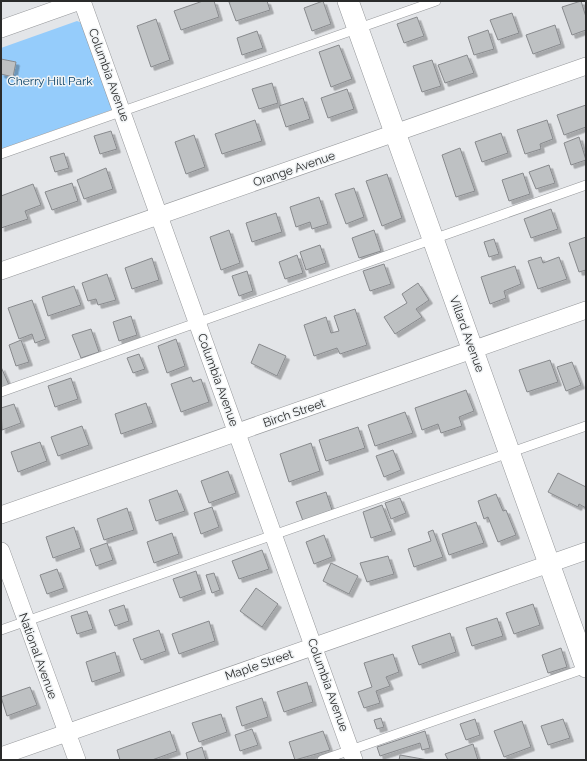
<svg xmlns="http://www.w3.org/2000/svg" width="587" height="761" font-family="Raleway,sans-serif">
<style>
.green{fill:#95ccfb}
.building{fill:#bec1c3;stroke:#888a8d;filter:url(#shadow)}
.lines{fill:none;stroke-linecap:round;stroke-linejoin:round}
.service-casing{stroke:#95979a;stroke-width:10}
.minor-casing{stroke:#95979a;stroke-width:18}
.tertiary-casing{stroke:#95979a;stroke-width:22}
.service{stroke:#fff;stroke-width:9}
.minor{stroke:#fff;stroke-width:17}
.tertiary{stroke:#fff;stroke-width:21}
.labels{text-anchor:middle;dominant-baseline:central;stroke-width:3;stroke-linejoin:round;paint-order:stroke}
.street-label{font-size:12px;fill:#2a2b2b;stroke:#f0f3f5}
.park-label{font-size:12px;fill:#0a4268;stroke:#f0f3f5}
</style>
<defs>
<filter id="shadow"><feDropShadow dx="3.5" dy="3.5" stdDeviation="0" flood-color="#0004"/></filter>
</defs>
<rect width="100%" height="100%" fill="#e3e5e8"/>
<!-- green -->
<path class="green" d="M77,21l5,2 32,86 -113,40v-101z"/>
<!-- building -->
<path class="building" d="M203,1h11l5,16 -38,13 -7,-19z
M233,1h34l3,9 -34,11 -7,-19z
M323,1l8,23 -19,7 -8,-23z
M581,1l5,16v13l-14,5 -10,-28z
M512,13l7,20 -21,7 -8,-20z
M417,17l7,19 -20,7 -7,-19z
M156,19l14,41 -19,7 -14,-41z
M555,25l6,19 -28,10 -7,-19z
M488,30l6,19 -20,6 -6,-18z
M257,31l6,17 -21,7 -5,-17z
M339,45l13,34 -21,8 -12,-35z
M467,55l7,18 -29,10 -7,-18z
M1,59l15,3 -3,15 -12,-3z
M432,60l9,26 -19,6 -9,-26z
M272,83l6,20 -19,6 -7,-20z
M347,89l7,20 -26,9 -7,-20z
M303,98l7,21 -24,8 -7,-21z
M586,105v22l-22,8 -7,-20z
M255,120l7,21 -40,13 -7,-20z
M547,120l6,19 -13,5 1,5 -16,5 -8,-24z
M111,131l6,18 -17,5 -6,-18z
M501,133l7,20 -26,9 -7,-20z
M194,135l11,32 -19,7 -11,-32z
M579,137l7,23 -15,5 -7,-22z
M460,148l15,43 -19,6 -14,-42z
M64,153l5,15 -14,4 -5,-15z
M549,165l6,18 -19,6 -7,-17z
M106,168l7,21 -29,10 -7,-19z
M523,173l7,21 -21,7 -7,-21z
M387,174l15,44 -20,8 -16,-45z
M72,183l6,18 -26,9 -7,-18z
M33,184l8,21 -16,6 3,8 -27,9v-32z
M354,188l10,29 -18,7 -11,-30z
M319,197l9,27 -16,5 -2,-7 -14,5 -6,-20z
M551,209l7,20 -27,9 -7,-19z
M276,213l6,19 -30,10 -6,-19z
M229,230l11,33 -19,7 -11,-33z
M374,230l7,21 -22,7 -7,-20z
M586,237v33l-7,2 -10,-29z
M494,239l5,15 -10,3 -5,-15z
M320,245l6,18 -20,7 -6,-18z
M297,255l6,18 -18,6 -6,-17z
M541,257l2,6 16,-6 8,22 -29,10 -10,-28z
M152,258l7,22 -27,9 -7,-21z
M384,264l7,20 -21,7 -7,-20z
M515,266l6,18 -17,7 2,7 -16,6 -9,-27z
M247,271l6,20 -14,5 -7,-20z
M107,274l9,26 -18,5 -2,-6 -8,2 -6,-18z
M418,283l11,17 -13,9 6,8 -27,17 -11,-17 23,-14 -5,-9z
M74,286l7,19 -33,11 -6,-19z
M32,300l14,39 -11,4 -3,-9 -13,5 -11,-31z
M355,309l12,36 -27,9 -3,-6 -23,8 -10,-31 22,-8 5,16 8,-2 -5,-15z
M131,316l6,19 -18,6 -6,-19z
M91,329l8,23 -18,6 -9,-23z
M176,339l9,27 -18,7 -9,-27z
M21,340l8,22 -13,4 -7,-21z
M259,344l27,12 -9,20 -26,-13z
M139,354l6,15 -12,4 -6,-15z
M550,360l8,22 -31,10 -8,-22z
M572,362l9,23 -15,6 -9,-24z
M1,367l8,18 -8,3z
M191,377l2,5 8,-3 8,23 -28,10 -10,-28z
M71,378l7,21 -23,8 -7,-21z
M466,390l8,21 -15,6 3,9 -21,7 -3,-9 -16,6 -7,-22z
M146,403l7,20 -32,11 -6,-20z
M14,404l7,19 -19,7 -1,-22z
M405,412l8,21 -38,13 -7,-21z
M82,426l7,19 -31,11 -7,-19z
M358,427l7,21 -39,13 -7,-21z
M40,442l7,19 -29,11 -7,-20z
M311,443l9,28 -31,11 -9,-28z
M393,450l8,20 -17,7 -8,-21z
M228,471l8,22 -27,10 -8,-22z
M558,473l28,14v21l-7,-4 -1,3 -30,-15z
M177,490l8,21 -29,10 -7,-21z
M326,492l6,18 -29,11 -7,-19z
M496,494l7,17 3,-1 10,25 -18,7 -10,-25 -4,2 -6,-18z
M400,498l6,15 -15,6 -6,-16z
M382,505l10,26 -21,7 -8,-26z
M212,507l7,20 -18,7 -7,-21z
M127,508l7,22 -30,10 -7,-21z
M476,522l8,21 -35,12 -7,-21z
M74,527l7,21 -28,10 -7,-21z
M433,530l10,27 -29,10 -6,-18 23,-8 -3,-9z
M172,533l7,21 -25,9 -7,-21z
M324,535l8,22 -18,7 -8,-22z
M107,543l6,17 -17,6 -6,-17z
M262,550l7,19 -30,10 -7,-18z
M388,556l6,18 -27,8 -7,-19z
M331,563l27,13 -9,18 -26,-13z
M57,569l7,19 -17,6 -7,-19z
M196,571l6,19 -22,8 -7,-19z
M214,573l6,17 -8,3 -6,-18z
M256,588l22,16 -16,23 -22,-16z
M533,604l7,21 -26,9 -8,-21z
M124,605l5,16 -14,5 -6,-16z
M87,611l6,18 -16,5 -6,-18z
M497,618l6,18 -31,10 -6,-18z
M209,621l6,20 -36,13 -7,-20z
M159,630l7,21 -25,9 -8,-21z
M450,633l6,19 -37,13 -7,-19z
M561,648l6,19 -19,6 -6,-18z
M115,652l6,20 -29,10 -6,-20z
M393,654l6,18 -13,5 4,9 -14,5 4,12 -16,5 -6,-16 14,-5 -8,-24z
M307,682l6,20 -29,10 -7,-20z
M30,687l7,18 -30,11 -6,-19z
M262,698l6,19 -26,9 -6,-19z
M221,714l6,18 -28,10 -7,-19z
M381,718l3,9 -7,2 -3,-9z
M475,719l5,16 -14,5 -6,-16z
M563,719l7,19 -22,7 -7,-19z
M522,721l9,26 -27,10 -10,-26z
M252,729l6,16 -18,6 -5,-16z
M170,731l7,20 -25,9h-32l-3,-10z
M323,731l7,19 -35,10 -6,-18z
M425,731l5,17 -8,2 -2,-7 -40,13 -3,-9z
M473,744l5,16h-30l-3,-6z
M202,747l4,13h-18l-2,-7z
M400,755l28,5h-29z"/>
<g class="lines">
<defs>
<path id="service" d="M1,154l435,-153
M1,392l585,-207
M1,630l585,-204
M322,760l264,-92"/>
<path id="minor" d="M82,1l272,759
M1,29l79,-28
M1,271l585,-205
M1,515l585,-205
M1,551l76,209
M1,756l585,-205"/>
<path id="tertiary" d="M348,1l238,666"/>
</defs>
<!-- service casing -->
<use href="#service" class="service-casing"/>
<!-- minor casing -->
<use href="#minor" class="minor-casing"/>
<!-- tertiary casing -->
<use href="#tertiary" class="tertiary-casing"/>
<!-- service -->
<use href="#service" class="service"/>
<!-- minor -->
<use href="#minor" class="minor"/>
<!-- tertiary -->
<use href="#tertiary" class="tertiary"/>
</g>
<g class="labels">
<!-- street labels -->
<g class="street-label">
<text transform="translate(109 75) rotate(70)">Columbia Avenue</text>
<text transform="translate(294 169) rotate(-19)">Orange Avenue</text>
<text transform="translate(467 334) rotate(70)">Villard Avenue</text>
<text transform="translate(218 380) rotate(70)">Columbia Avenue</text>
<text transform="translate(294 413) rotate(-19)">Birch Street</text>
<text transform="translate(38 656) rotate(70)">National Avenue</text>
<text transform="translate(259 665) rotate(-19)">Maple Street</text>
<text transform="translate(328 685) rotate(70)">Columbia Avenue</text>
</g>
<!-- park labels -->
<g class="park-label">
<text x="50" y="81">Cherry Hill Park</text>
</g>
</g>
<!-- border -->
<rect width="587" height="761" fill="none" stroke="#2a2b2b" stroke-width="4"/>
</svg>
